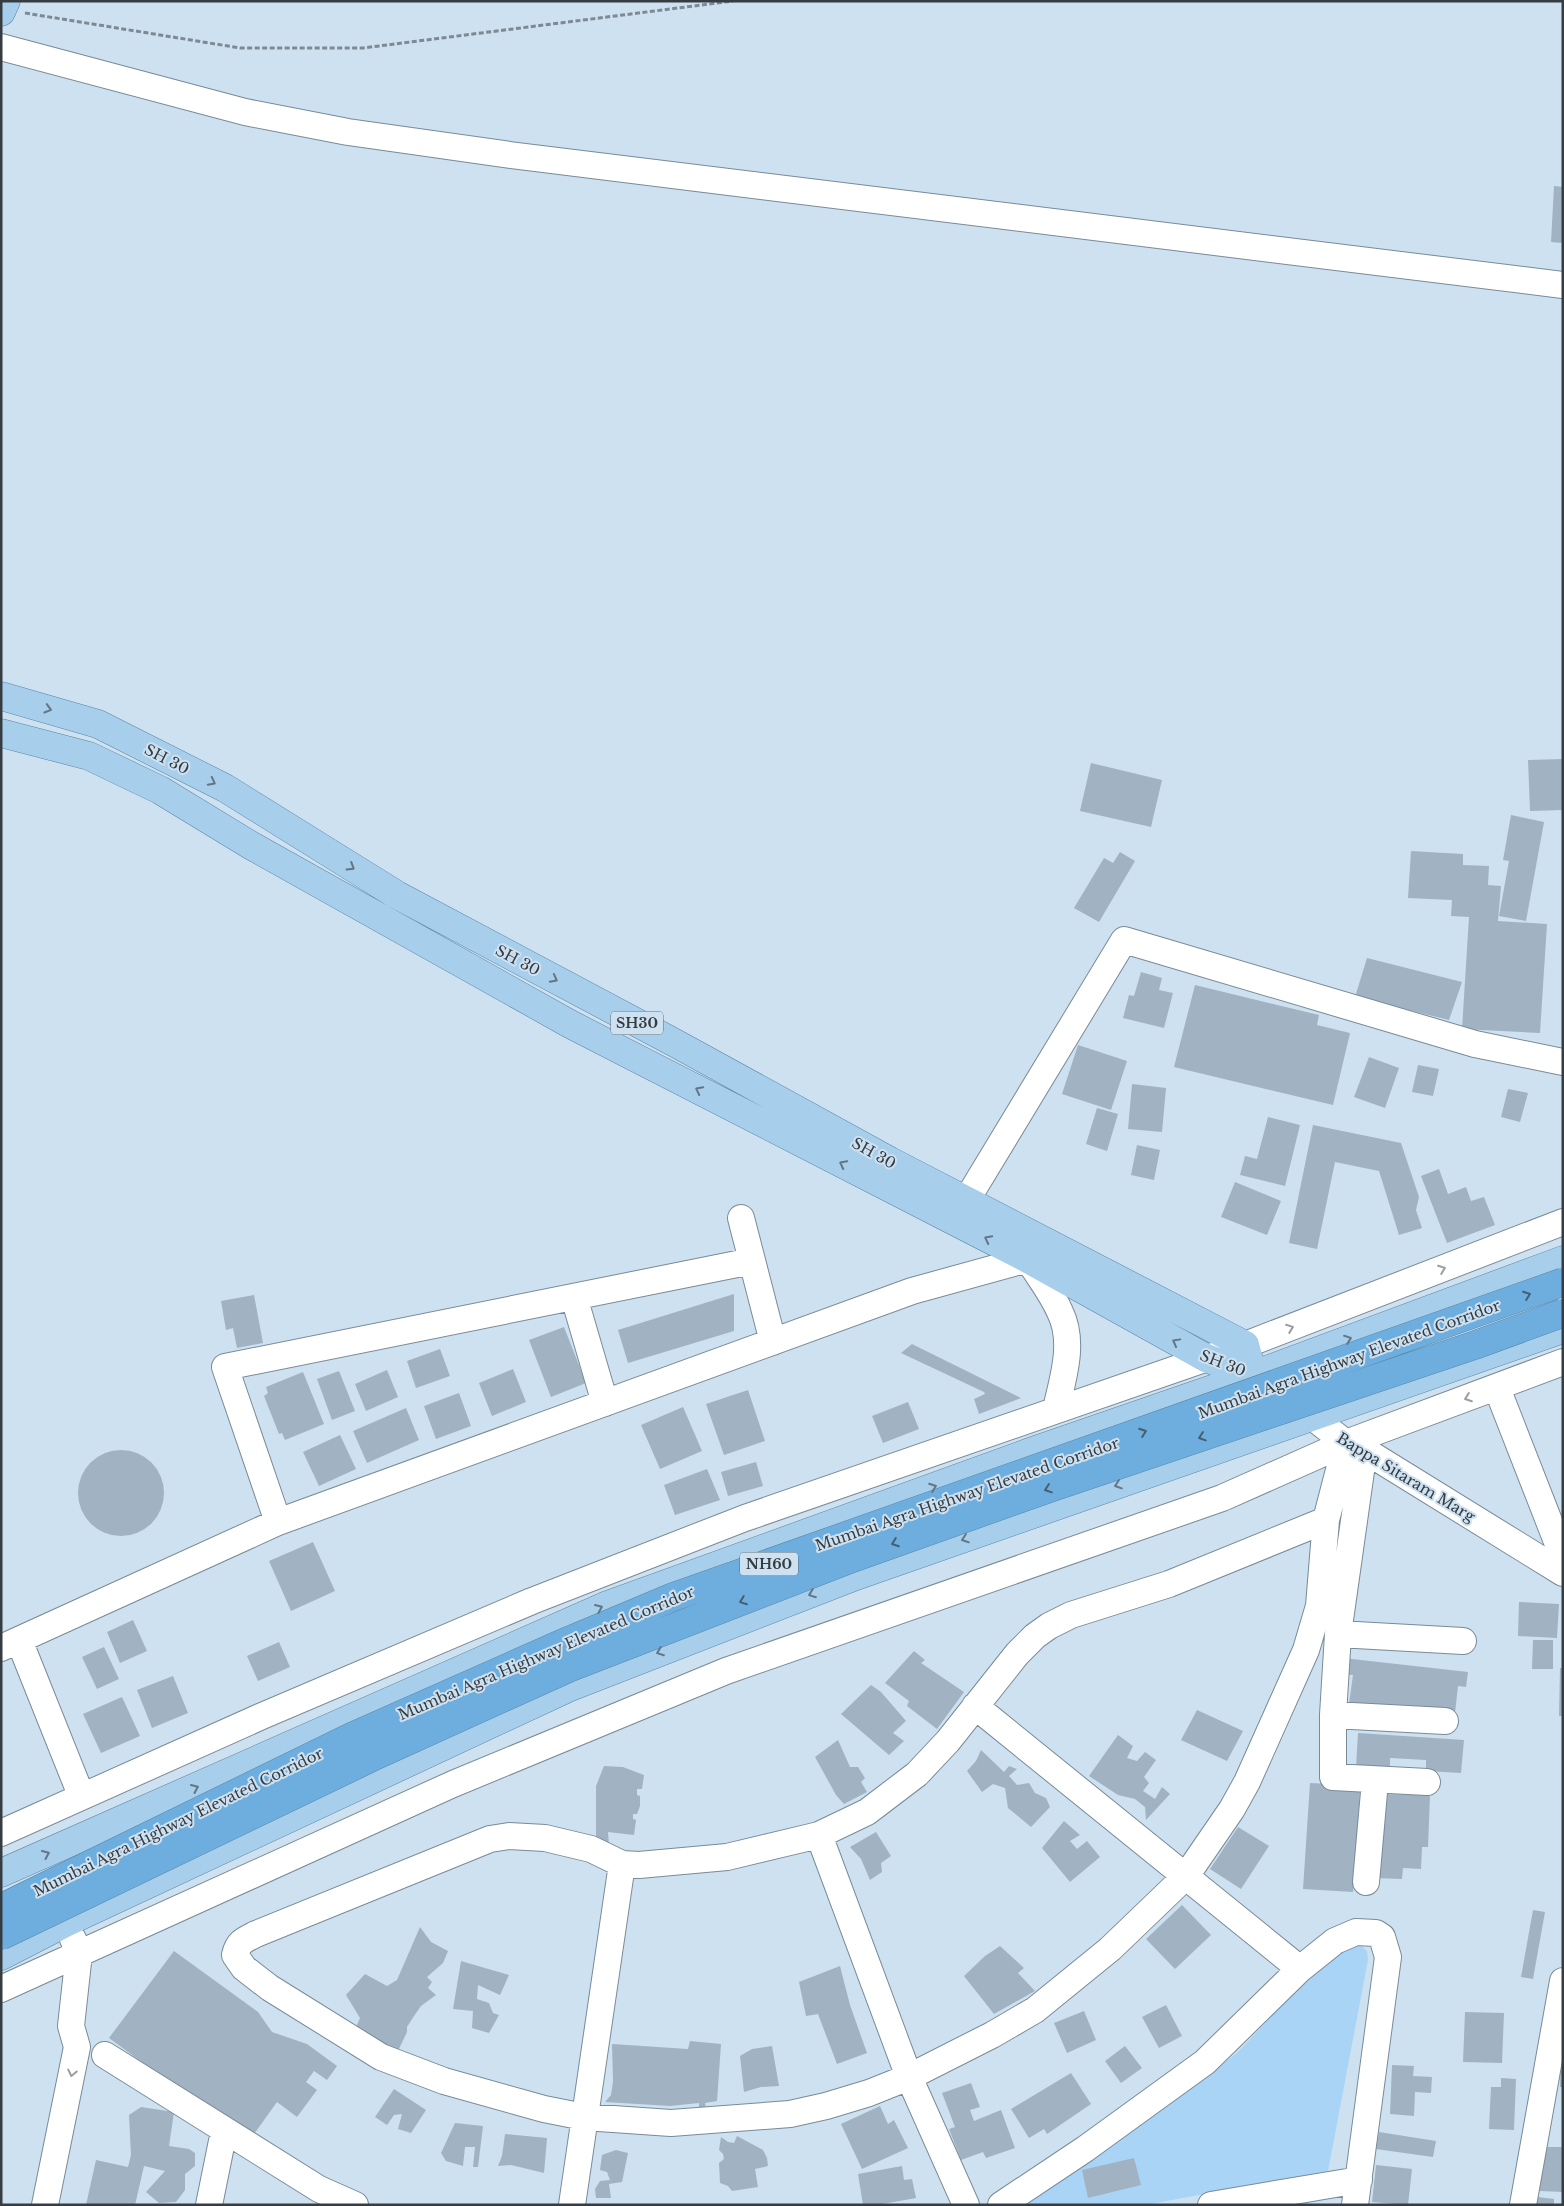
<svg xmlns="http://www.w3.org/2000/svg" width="1564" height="2206" font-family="'Libre Baskerville',serif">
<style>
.green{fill:#a9d4f6}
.building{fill:#a1b3c2}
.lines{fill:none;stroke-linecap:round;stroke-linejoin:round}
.minor-casing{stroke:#798a98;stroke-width:28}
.major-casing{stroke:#5986a7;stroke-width:29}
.path{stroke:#7d8993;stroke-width:3;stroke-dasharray:5 2.5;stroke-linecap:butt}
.minor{stroke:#fff;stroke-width:26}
.major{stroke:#a7ceeb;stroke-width:28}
.highway-bridge-casing{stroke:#5986a7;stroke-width:29;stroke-linecap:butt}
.highway-bridge{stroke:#6daede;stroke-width:28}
.oneway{stroke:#637686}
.oneway2{stroke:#9a9ea0}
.oneway3{stroke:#465e71}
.labels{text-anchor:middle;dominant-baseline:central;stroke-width:4;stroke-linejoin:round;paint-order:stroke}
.shield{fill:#cee1f0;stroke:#636e76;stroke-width:1}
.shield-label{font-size:14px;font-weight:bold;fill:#353c42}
.street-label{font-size:15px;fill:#353c42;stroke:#cee1f0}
</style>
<rect width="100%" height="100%" fill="#cee1f0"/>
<!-- green -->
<path class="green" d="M1359,1944l8,7 1,9 -40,211 -183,34h-131l163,-106 61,-47 99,-105z"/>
<!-- building -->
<path class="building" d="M1554,186l9,1v56l-12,-1z
M1563,759v51l-33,1 -2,-51z
M1091,763l71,17 -11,47 -71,-16z
M1511,815l33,7 -18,99 -27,-5 10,-55 -6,-1z
M1411,851l52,3v11l26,1 -1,19 13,1 -3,35 49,3 -7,109 -78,-4 7,-112 -18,-1 1,-16 -44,-2z
M1120,852l15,9 -36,61 -25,-14 30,-50 9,5z
M1367,958l95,24 -13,38 -94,-23z
M1141,972l21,6 -3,12 14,3 -9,35 -41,-10 6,-23 5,1z
M1195,985l124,30 -2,10 33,8 -17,72 -159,-38z
M1078,1045l49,16 -16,49 -49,-16z
M1369,1057l30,11 -14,40 -31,-11z
M1418,1065l21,4 -6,27 -21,-4z
M1132,1084l34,4 -4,44 -34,-3z
M1508,1089l20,4 -8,29 -19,-5z
M1097,1108l21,6 -11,37 -21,-7z
M1268,1117l32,8 -15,61 -45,-11 5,-19 12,3z
M1313,1125l88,18 18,54 -3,13 6,18 -23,7 -20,-64 -44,-9 -18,87 -28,-6z
M1137,1145l23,5 -6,30 -23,-5z
M1439,1169l9,25 18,-7 5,14 13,-4 11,28 -48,18 -26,-67z
M1235,1182l46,19 -14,34 -46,-18z
M734,1294v37l-106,32 -10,-33z
M254,1295l9,48 -26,5 -4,-20 -7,2 -5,-29z
M564,1327l22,56 -35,14 -22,-57z
M912,1344l109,54 -42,16 -5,-15 11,-5 -1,-2 -83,-39z
M440,1349l10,27 -34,12 -9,-27z
M513,1369l13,33 -34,14 -13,-33z
M387,1370l11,27 -32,14 -11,-27z
M339,1371l16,40 -23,9 -15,-41z
M303,1372l21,52 -39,16 -3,-7 -3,1 -15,-38 4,-3 -2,-6z
M748,1390l17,51 -41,14 -18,-51z
M459,1393l12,33 -35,13 -12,-33z
M908,1402l11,27 -36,14 -11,-27z
M683,1407l19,44 -42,18 -19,-44z
M406,1408l13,32 -52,23 -14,-32z
M340,1435l16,34 -37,17 -16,-34z
M78 1493a43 43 0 1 1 86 0a43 43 0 1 1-86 0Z
M756,1462l7,24 -35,10 -7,-24z
M707,1469l13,31 -45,15 -11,-30z
M313,1542l22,49 -44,20 -22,-50z
M1519,1602l40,2 -2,34 -39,-2z
M133,1620l14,31 -27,12 -13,-31z
M1533,1640h20v29h-21z
M279,1642l11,25 -32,14 -11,-25z
M104,1647l15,32 -22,10 -15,-32z
M914,1651l11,9 -4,3 43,29 -27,37 -30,-23 2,-5 -24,-18z
M1343,1658l125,14 -2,15 -8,-1 -3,27 -106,-9 4,-29 -12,-1z
M1560,1668h3v48h-4z
M173,1676l15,37 -36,15 -15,-38z
M871,1685l10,7 25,29 -13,12 11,8 -15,14 -48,-41z
M122,1697l18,39 -39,17 -18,-39z
M1197,1710l46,21 -16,30 -46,-21z
M1358,1733l106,7 -3,33 -35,-2v-11l-36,-2v12l-34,-2z
M1118,1735l15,11 -6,12 10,3 8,-9 11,8 -12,17 5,6 -6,8 12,8 7,-12 8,7 -24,26 -1,-13 -10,-8 -17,-4 -29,-19z
M838,1740l12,27h8l7,11 -4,4 6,10 -23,12 -8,-9 -21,-38z
M981,1750l23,22 5,-6 8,3 -8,7 8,9 12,-2 6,10 11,5 4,9 -19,20 -23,-19 -3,-20 -12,-4 -11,8 -15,-21 9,-10z
M604,1766l19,1 21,8 -2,14h-5v6l3,1v10l-3,8h-4v5l3,1 -2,15 -26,-3 1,13 -13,2v-61z
M1310,1783l20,1 -1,6 31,2 -7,100 -50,-3z
M1378,1794l52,1 -2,52h-6l-1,22 -18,-1 -1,11 -26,-1z
M1064,1821l16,14 -10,6 7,8 10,-8 13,16 -30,25 -28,-34z
M1238,1827l31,19 -28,43 -31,-20z
M876,1832l15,24 -10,7 1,9 -12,8 -9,-21 -11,-12z
M1182,1905l29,30 -36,34 -29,-30z
M1533,1910l12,2 -12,67 -12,-2z
M420,1927l11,15 17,9 -5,12 -16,14 5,5 -4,6 8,7 -15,11 -7,10 -7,11v5l-9,19 -45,-17 7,-16 -14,-23 19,-21 22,12 10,-6z
M1000,1946l24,22 -6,5 17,18 -41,23 -30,-38 21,-20z
M174,1951l84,61 14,20 35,12 30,22 -10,14 -13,-9 -8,11 11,8 -20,27 -20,-15 -28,39 -140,-103z
M461,1961l48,14 -9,20 -22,-10 -1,14 12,4 4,10 6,2 -10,18 -17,-5 1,-17 -20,-2z
M840,1966l10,39 17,48 -30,11 -19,-50 -12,2 -7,-34z
M1166,2005l16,31 -23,12 -17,-31z
M1084,2011l12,29 -29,13 -13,-30z
M1465,2012l39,1 -2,50 -39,-1z
M690,2041l31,3 -4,57 -12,2 2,11h-8v-11l-29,3 -65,-4 6,-7 2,-14 -1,-37 76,5z
M772,2046l7,40 -18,1 -17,5 -4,-36 12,-7z
M1125,2046l17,22 -21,15 -16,-22z
M1561,2058h2v29h-3z
M1392,2065l22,1 -1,10 19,1 -1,16 -16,-1 -1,24 -24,-2z
M1071,2073l20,31 -44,30 -3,-5 -15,9 -18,-29z
M1501,2078l15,1 -2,51 -25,-1 2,-42h10z
M971,2083l9,24 -10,3 4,11 27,-11 14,38 -29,10 -3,-6 -22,8 -12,-31 6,-2 -13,-34z
M394,2089l32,21 -15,23 -13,-4 4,-15 -8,1 -7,10 -12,-8z
M880,2106l8,18 6,-4 14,28 -46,21 -21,-45z
M141,2107l33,5 -5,34 20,3 6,4v13l-10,8v16l-9,12 -17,1 -13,-11 19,-21 -21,-5 -9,39h-49l10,-45 32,7 3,-12 -2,-40z
M455,2123l28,3 -5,41h-5l2,-20h-10l-2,19 -17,-5 -5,-8z
M1379,2132l57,9 -3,16 -57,-8z
M505,2134l42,4 -3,35 -33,-8 -13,1 4,-10z
M737,2136l26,14 4,8 1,8 -13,3 3,18 -26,4 -4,-5 -8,-3 -1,-20 5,-4 -1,-5 -4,-4 2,-13 7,5 6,1z
M1541,2147h22v45l-24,-1z
M616,2150l12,3 -6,29 -13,2 2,14h-15l-1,-9 5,-8 10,-1 -3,-8 -7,-2 2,-15z
M1134,2158l7,27 -53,13 -6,-28z
M1376,2165l36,4 -4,36 -36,-3z
M902,2166l2,14 8,-1 4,19 -39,7h-14l-5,-31z
M1529,2196l25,3v6h-26z"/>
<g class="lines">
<defs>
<path id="minor" d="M1,47l244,65 103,20 162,23 1053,130
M966,1201l158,-261 351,104 88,18
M741,1218l32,124
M1028,1252v7c10,17 24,34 32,53 15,30 3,66 -4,97
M574,1297l31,106
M1497,1388l66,169
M1298,1406l48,37 18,7 199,123
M1364,1450l-26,184 -5,81 112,6
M278,1522l-53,-155 527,-106
M1338,1634l125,7
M19,1640l62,155
M1,1648l277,-126 634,-231 116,-32
M975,1706l325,263
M1333,1715v62l94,5
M1,1833l261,-117 270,-115 213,-83 500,-173 318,-123
M819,1835l48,-23 50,-38 31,-33 69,-87 18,-18 14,-10 22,-11 98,-31 157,-64
M1366,1882l9,-101
M1,1989l452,-205 273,-113 496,-173 124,-55 217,-81
M105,2055l214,134 36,16
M45,2205l32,-158 -6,-21 8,-73 -6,-14
M209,2205l15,-74
M572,2205l50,-341
M966,2205l-57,-128 -90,-242 -92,22 -88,8 -17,-1 -31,-15 -46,-11 -36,-2 -19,3 -234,95c-12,6 -18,8 -21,21l9,13 26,20 111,69 63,24 100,28 40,8 87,6 119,-9 36,-8 43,-13 40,-16 83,-42 43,-25 75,-61 76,-73 46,-67 15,-27 59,-132 13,-44 7,-86 20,-77
M1001,2205l84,-56 120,-87 95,-93 35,-28 21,-9 20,1 6,4 6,20 -33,248
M1211,2205l148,-25
M1523,2205l40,-224"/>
<path id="major" d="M1,12l5,-11
M1,696l97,28 127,64 172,107 278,148 215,118 355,184 8,30
M1,733l88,23 71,34 92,56 318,178 458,235 178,99 47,17
M1,1873l604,-267 425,-154 223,-77 310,-115
M1,1956l64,-33 503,-235 288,-112 707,-247"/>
</defs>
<!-- minor casing -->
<use href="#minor" class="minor-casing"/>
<!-- major casing -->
<use href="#major" class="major-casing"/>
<!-- path -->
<path class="path" d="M25,13l215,35h123l370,-47"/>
<!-- minor -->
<use href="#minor" class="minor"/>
<!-- major -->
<use href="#major" class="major"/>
<defs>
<path id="highway-bridge" d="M1,1908l350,-171 212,-94 110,-46 890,-315
M1,1936l378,-182 190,-86 284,-110 197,-70 425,-143 88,-32"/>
</defs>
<!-- highway-bridge casing -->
<use href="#highway-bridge" class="highway-bridge-casing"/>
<!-- highway-bridge -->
<use href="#highway-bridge" class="highway-bridge"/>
</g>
<!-- one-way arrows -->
<defs><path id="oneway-chevron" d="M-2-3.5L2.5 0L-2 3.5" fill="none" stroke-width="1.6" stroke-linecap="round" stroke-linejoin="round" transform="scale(1.25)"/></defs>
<g class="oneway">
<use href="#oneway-chevron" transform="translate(48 709) rotate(16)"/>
<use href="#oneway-chevron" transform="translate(212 782) rotate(27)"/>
<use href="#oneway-chevron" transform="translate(351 867) rotate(32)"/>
<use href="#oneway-chevron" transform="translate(554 979) rotate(28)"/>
<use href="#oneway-chevron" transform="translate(699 1090) rotate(-153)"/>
<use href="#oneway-chevron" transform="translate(843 1164) rotate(-153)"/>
<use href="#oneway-chevron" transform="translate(988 1239) rotate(-153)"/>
<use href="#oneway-chevron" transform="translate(1348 1339) rotate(-21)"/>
<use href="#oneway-chevron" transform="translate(1176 1342) rotate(-151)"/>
<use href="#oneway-chevron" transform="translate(1118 1485) rotate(161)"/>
<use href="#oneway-chevron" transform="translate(933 1487) rotate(-20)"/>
<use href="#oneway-chevron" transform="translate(965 1539) rotate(161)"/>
<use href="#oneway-chevron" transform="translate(812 1594) rotate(159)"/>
<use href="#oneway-chevron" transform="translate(599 1608) rotate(-23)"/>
<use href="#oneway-chevron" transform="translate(660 1652) rotate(159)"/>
<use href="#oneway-chevron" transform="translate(195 1788) rotate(-24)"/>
<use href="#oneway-chevron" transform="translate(46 1854) rotate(-24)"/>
</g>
<g class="oneway2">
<use href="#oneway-chevron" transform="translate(1442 1269) rotate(-21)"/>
<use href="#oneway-chevron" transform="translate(1290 1328) rotate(-21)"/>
<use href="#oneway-chevron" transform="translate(1468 1398) rotate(160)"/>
<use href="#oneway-chevron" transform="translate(72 2073) rotate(102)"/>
</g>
<g class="oneway3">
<use href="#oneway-chevron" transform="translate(1527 1295) rotate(-20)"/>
<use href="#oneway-chevron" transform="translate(1143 1432) rotate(-20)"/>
<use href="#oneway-chevron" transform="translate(1202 1437) rotate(161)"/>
<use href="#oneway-chevron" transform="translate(1048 1489) rotate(161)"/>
<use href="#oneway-chevron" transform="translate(895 1543) rotate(160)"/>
<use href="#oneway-chevron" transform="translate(743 1601) rotate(159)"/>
</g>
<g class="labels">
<!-- shield labels -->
<g class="shield">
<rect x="611" y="1011.5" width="52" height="23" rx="4"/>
<rect x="740" y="1552.5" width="58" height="23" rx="4"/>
</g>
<g class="shield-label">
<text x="637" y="1023">SH30</text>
<text x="769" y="1564">NH60</text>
</g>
<!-- street labels -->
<g class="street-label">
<text transform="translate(167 759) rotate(27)">SH 30</text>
<text transform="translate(518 960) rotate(28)">SH 30</text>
<text transform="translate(874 1153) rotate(29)">SH 30</text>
<text transform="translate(1349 1359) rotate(-20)">Mumbai Agra Highway Elevated Corridor</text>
<text transform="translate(1223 1363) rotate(21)">SH 30</text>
<text transform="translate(1406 1477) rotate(31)">Bappa Sitaram Marg</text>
<text transform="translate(967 1494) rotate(-19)">Mumbai Agra Highway Elevated Corridor</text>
<text transform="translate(546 1653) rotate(-23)">Mumbai Agra Highway Elevated Corridor</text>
<text transform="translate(178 1822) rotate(-26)">Mumbai Agra Highway Elevated Corridor</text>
</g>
</g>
<!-- border -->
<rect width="1564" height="2206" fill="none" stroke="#353c42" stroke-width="5"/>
</svg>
